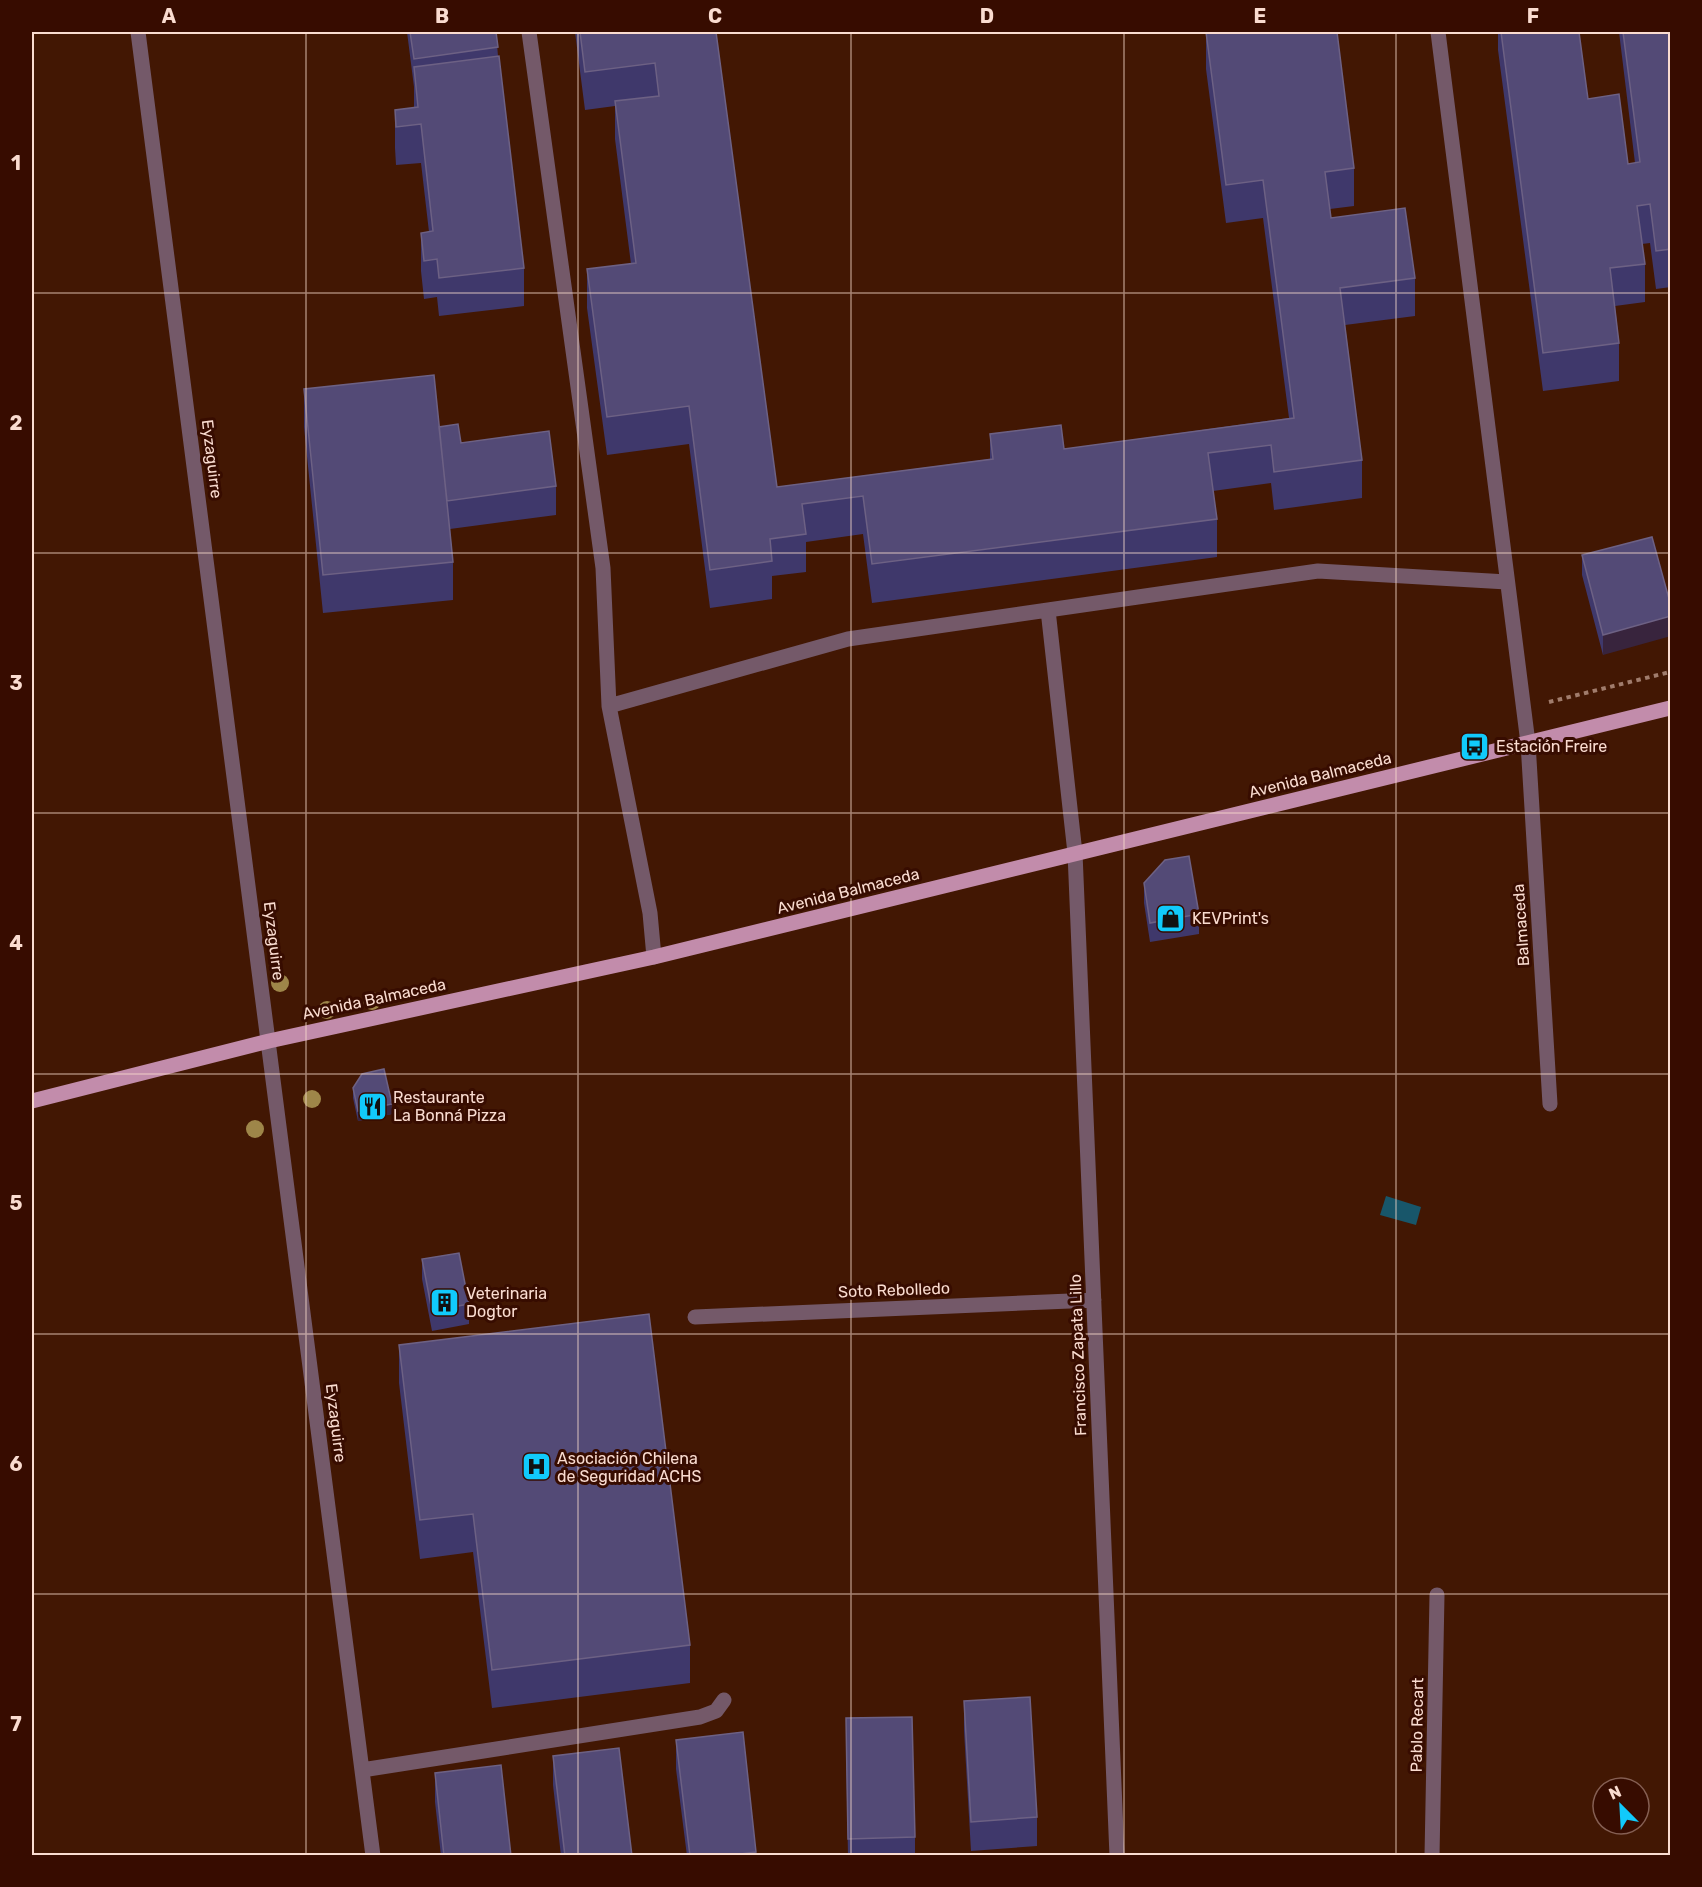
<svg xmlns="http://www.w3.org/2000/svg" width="1702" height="1887" font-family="Rubik,sans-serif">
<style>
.water{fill:#18566a}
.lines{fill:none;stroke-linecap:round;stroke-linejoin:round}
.path{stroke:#a07c6c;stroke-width:4;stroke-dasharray:4.5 4.5;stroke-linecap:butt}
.minor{stroke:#745969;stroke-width:15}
.major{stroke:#c28cab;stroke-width:15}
.tree{fill:#9e8649}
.wall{fill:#3f386b}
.shaded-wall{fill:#38243d}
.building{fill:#534a76;stroke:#6d6184;stroke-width:1.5}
.grid{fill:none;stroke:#fadcd0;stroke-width:1.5;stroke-opacity:0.55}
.labels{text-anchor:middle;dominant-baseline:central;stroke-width:6;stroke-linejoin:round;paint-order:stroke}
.street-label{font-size:16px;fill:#fadcd0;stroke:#370c00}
.poi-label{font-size:16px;fill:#fadcd0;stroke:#370c00;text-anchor:start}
.neatline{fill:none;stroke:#fadcd0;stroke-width:2}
.grid-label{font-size:20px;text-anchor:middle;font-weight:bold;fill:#fadcd0}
</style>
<rect width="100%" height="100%" fill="#421703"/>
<!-- water -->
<path class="water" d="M1386,1196l35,11 -5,18 -36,-10z"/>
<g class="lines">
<!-- path -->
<path class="path" d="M1549,702l121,-30"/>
<!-- minor -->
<path class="minor" d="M138,32l235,1824
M529,32l74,536 6,138 41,207 4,44
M1438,32l90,711 22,361
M1048,610l27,243 42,1003
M609,706l239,-67 470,-68 189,11
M695,1317l399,-17
M362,1770l338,-53 16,-6 8,-11
M1432,1856l5,-261"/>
<!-- major -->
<path class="major" d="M32,1101l237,-60 385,-84 1016,-249"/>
</g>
<!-- trees -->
<g class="tree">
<circle cx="280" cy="983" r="9"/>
<circle cx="372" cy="1001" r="9"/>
<circle cx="327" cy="1010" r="9"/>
<circle cx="312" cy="1099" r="9"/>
<circle cx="255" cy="1129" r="9"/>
</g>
<!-- wall -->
<path class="wall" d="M407,32h89l2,24 26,212v38l-85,10 -2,-19 -13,2 -3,-28v-38l8,-1 -8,-69 -25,2 -1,-17v-38l19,-2v-21z
M575,32h141l61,455 213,-28v-25l74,15 225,-31 -26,-200 -37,5 -20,-154v-37l148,136v38l-24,3 1,9 84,60v38l-70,9 17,135v38l-88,12 -3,-27 -58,8 4,28v38l-345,46 -9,-69 -57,8v30l-34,4v23l-62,9 -21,-164 -82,11 -20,-147v-39l44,-5 -16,-125v-33l-30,4z
M1498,32h81l9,67 40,65 7,-1 -16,-131h52v255l-15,2 -6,-46 -8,1 3,20v38l-30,4 4,37v38l-76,10 -45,-341z
M304,389l135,38 22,16 95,43v29l-106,14 3,33v38l-130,13 -19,-186z
M1652,537l-49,118 -21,-80v-20z
M1144,883l55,31v20l-49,8 -6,-39z
M353,1088l39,26 -34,7 -5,-23z
M422,1259l47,45v20l-37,7 -10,-52z
M399,1345l291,300v38l-198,25 -19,-156 -53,7 -21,-176z
M964,1701l73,116v29l-66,5 -7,-120z
M676,1740l80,112v4h-69l-11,-87z
M846,1748l69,89v19h-67z
M553,1756l79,100h-71l-8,-71z
M435,1773l76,83h-70l-6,-54z"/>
<!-- shaded-wall -->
<path class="shaded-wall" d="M1671,616v20l-68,19v-20z
M392,1104v10l-34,7v-10z"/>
<!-- building -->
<path class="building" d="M410,32h86l2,15 -84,12z
M580,32h136l61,455 216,-28 -3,-25 71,-9 3,24 230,-31 -31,-238 -37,5 -20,-153h131l17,136 -29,4 6,46 74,-10 10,70 -75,10 22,172 -88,12 -3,-27 -63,8 9,66 -345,45 -9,-68 -61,8 4,30 -36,5 2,22 -62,9 -21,-164 -82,11 -20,-148 49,-6 -21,-162 44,-5 -4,-33 -70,9z
M1501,32h78l9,67 31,-5 9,70 12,-2 -17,-130h48v217l-15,2 -6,-47 -13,2 8,58 -35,4 9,75 -76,10z
M499,56l25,212 -85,10 -2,-19 -13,2 -3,-28 12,-2 -12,-107 -25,3 -1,-17 23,-3 -4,-40z
M434,375l19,187 -130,13 -19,-186z
M458,424l3,19 88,-12 7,55 -109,15 -8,-74z
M1652,537l19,69v10l-68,19 -21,-80z
M1189,856l10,58 -49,9 -6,-40 21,-23z
M384,1069l8,35 -34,7 -5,-23 9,-14z
M459,1253l10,51 -37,7 -10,-52z
M649,1314l41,331 -198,25 -19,-156 -53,6 -21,-175z
M1030,1697l7,120 -66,5 -7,-121z
M912,1717l3,120 -67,2 -2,-121z
M743,1732l13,120 -31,4h-35l-14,-116z
M619,1748l13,108h-67l-12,-100z
M501,1765l10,91h-67l-9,-83z"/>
<!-- grid -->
<path class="grid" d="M306,32v1824M578,32v1824M851,32v1824M1124,32v1824M1396,32v1824M32,293h1638M32,553h1638M32,813h1638M32,1074h1638M32,1334h1638M32,1594h1638"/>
<!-- icons -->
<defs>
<symbol id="bus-square" viewBox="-11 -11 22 22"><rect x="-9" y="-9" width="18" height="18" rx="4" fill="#11cafb" stroke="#370c00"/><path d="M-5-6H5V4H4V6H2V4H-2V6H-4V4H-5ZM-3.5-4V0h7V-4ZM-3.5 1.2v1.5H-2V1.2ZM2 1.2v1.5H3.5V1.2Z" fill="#111"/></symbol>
<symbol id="shop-square" viewBox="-11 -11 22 22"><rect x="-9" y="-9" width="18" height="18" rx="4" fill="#11cafb" stroke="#370c00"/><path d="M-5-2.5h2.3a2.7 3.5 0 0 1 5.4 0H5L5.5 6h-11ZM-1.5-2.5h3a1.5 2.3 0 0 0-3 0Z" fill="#111"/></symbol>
<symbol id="restaurant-square" viewBox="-11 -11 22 22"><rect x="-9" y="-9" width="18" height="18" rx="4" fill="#11cafb" stroke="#370c00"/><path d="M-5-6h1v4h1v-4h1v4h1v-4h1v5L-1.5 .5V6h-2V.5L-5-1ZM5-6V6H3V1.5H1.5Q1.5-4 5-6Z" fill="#111"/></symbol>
<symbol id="building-square" viewBox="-11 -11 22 22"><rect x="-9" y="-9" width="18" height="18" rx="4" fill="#11cafb" stroke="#370c00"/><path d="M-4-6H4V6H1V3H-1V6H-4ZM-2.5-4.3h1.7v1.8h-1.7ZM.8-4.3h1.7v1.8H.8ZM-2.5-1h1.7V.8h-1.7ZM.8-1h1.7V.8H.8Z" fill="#111"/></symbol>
<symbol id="hospital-square" viewBox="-11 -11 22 22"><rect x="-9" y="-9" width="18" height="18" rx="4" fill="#11cafb" stroke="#370c00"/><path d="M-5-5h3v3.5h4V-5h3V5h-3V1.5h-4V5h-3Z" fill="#111"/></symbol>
</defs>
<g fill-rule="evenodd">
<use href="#bus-square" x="1458" y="730" width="33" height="33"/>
<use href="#shop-square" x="1154" y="902" width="33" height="33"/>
<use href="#restaurant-square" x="356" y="1090" width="33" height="33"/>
<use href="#building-square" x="428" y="1286" width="33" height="33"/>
<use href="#hospital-square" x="520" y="1450" width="33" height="33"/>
</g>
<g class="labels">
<!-- street labels -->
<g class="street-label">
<text transform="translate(212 459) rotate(83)">Eyzaguirre</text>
<text transform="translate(1320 775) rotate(-14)">Avenida Balmaceda</text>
<text transform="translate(848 891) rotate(-14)">Avenida Balmaceda</text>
<text transform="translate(1521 925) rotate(-94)">Balmaceda</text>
<text transform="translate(274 941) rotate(83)">Eyzaguirre</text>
<text transform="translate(374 999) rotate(-12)">Avenida Balmaceda</text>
<text transform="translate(894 1290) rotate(-2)">Soto Rebolledo</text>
<text transform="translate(1078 1355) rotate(-92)">Francisco Zapata Lillo</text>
<text transform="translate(336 1423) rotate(83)">Eyzaguirre</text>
<text transform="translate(1417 1725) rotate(-89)">Pablo Recart</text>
</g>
<!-- poi labels -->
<g class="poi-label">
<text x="1496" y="746">Estación Freire</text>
<text x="1192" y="918">KEVPrint's</text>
<text x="393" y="1097">Restaurante<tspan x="393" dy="18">La Bonná Pizza</tspan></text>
<text x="466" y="1293">Veterinaria<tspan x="466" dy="18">Dogtor</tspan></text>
<text x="557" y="1458">Asociación Chilena<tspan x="557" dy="18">de Seguridad ACHS</tspan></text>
</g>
</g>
<!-- border -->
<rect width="1702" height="1887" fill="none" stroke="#370c00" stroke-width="66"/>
<!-- north arrow -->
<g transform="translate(1621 1806) rotate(336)"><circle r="28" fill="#370c00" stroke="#855f53" stroke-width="1.5"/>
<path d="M0-4.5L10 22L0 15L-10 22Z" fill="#11cafb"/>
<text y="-9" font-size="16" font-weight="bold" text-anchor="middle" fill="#fadcd0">N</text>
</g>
<rect x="33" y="33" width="1636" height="1821" class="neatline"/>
<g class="grid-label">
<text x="169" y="23">A</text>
<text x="442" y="23">B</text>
<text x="715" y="23">C</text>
<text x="987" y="23">D</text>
<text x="1260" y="23">E</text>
<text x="1533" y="23">F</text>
<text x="16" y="170">1</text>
<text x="16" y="430">2</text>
<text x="16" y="690">3</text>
<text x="16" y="950">4</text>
<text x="16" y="1210">5</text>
<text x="16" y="1471">6</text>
<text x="16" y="1731">7</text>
</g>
</svg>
